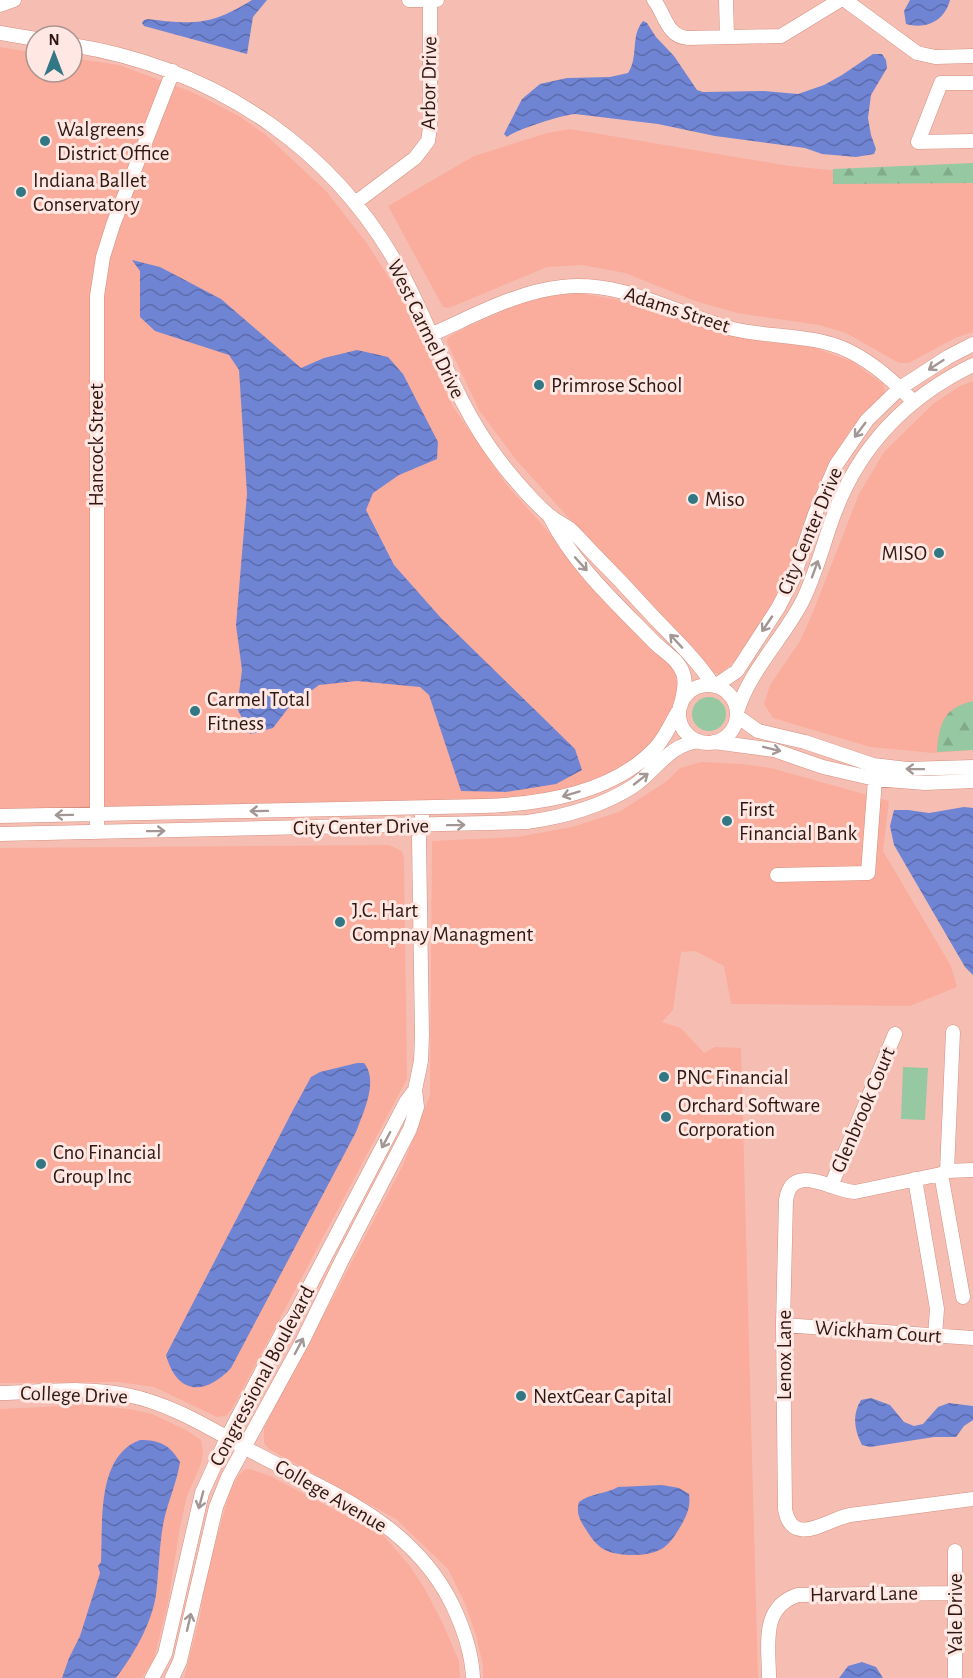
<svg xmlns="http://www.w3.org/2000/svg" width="973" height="1678" font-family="'Alegreya Sans',sans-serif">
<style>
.built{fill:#faad9d}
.green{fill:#96c8a2}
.forest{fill:url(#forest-firs)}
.water{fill:url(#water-waves)}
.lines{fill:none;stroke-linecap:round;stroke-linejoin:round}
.minor-casing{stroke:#d39082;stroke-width:15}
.minor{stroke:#fff;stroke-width:14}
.oneway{stroke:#a29794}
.poi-dot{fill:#317784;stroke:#ffe8e3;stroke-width:2}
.labels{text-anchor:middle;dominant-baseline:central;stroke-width:6;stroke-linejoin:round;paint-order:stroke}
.street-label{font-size:21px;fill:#301712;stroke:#ffe8e3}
.poi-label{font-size:21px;fill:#301712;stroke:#ffe8e3;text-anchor:start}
</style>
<defs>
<pattern id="forest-firs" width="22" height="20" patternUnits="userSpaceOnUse" patternTransform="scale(1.5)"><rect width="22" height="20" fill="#96c8a2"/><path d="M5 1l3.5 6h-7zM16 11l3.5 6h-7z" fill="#82ab8a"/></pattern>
<pattern id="water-waves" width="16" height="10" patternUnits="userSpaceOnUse" patternTransform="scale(1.5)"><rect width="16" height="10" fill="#7084d4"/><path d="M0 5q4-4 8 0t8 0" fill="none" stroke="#5c6bab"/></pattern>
</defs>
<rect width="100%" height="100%" fill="#f6beb2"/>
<!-- built -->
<path class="built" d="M0,47l36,6v19h36v-14l47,7 73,27 47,24 27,19 60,56 40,51 35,54 51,109 54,79 148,167 19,15 4,15v13l-8,21 -15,26 -10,14 -51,28 -54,15 -539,14z
M570,129l220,37 89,9 94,3v154l-18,6 -46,25h-10l-53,-30 -27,-8 -82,-12 -42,-12 -70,-28 -43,-8 -35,2 -98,41 -6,-1 -55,-101 86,-50 73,-23z
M578,293l54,9 84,29 50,11 43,4 42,15 32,23 2,8 -35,39 -19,29 -12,24 -32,90 -23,44 -28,42 -17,14 -7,-2 -43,-44 -152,-167 -38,-51 -32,-68v-3l7,-6 70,-31 25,-7z
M973,381v369l-40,3 -63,-6 -97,-29 -9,-14 6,-19 30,-44 13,-29 46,-118 25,-42 50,-49 26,-17z
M701,762l40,2 30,4 118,33 -6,50 68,115 6,21 -47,19 -179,-2 -7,-38 -29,-15 -14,1 -8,58 -11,12 19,6 23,25 11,-6 26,1 17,630h-275v-13l-8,-33 -11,-31 -16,-32 -52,-50 -127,-70 -5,-6v-15l139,-263 27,-70 2,-254 85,-4 55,-10 47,-15 48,-31 13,-13z
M389,845l13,6 2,8 3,220 -174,328 -7,9 -9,1 -63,-30 -36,-5 -118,1v-535z
M84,1405l45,4 23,5 34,16 15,10 2,11 -2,13 -14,32 -7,31 -12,76 -14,56 -12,19h-142v-269z
M250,1469l20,7 114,60 25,29 16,24 18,35 16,37 1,17h-276l16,-62 6,-40 24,-85 7,-13 7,-8z"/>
<!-- green -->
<path class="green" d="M692 714a17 17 0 1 1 34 0a17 17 0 1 1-34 0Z
M903,1067l25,1 -3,52 -24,-1z"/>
<!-- forest -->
<path class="forest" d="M973,163v20l-140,1v-15z
M973,701v49l-36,2c2,-28 6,-44 36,-51z"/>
<!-- water -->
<path class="water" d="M252,0h15l-14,17 -6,37 -103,-28 -2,-3 2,-3 4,-1c46,6 64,6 104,-19z
M910,0h40c-5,20 -23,30 -44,24l-2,-13z
M643,21l4,2 9,14 18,19 23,34 6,2 61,-1 34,3 26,-9 18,-10 31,-21h9l4,6 1,8 -16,27 -3,23 3,17 5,14 -2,5 -18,3 -34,-3 -17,-6 -90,-12 -57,-12 -83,-10c-13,1 -60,16 -68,23l-3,-3 18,-35 18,-15 27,-6 43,-1 18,-4c11,-16 2,-37 15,-52z
M132,260l28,7 61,32 80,69 23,-10 33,-8 31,7 15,17 35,68 -1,17 -38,16 -26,18 -7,17 28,55 47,53 134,131 7,21 -26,14 -50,8 -45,-1 -32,-96 -9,-8 -63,-6 -38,4 -30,22 -16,21 -23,6 -13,-26 5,-38 -6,-45 11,-131 -8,-124 -10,-15 -74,-24 -15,-14v-46z
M964,807l9,1v167l-8,-8 -71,-122 -4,-19 4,-16h14l21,3z
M357,1063h7c15,18 -1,50 -8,69l-125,236c-26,28 -54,27 -65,-13l127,-245 18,-33 9,-5z
M871,1398l19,7 14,17 10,4 9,-2 15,-17 11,-4 24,3v14l-9,6 -8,11h-22l-64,10 -8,-2c-8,-16 -10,-30 -1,-45z
M140,1440c20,0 30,5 40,22 -3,21 -13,41 -17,63 -4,23 -4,46 -7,70 -5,30 -22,59 -40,83h-54l7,-20 11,-22 20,-63 -2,-7 3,-4c2,-39 -5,-106 39,-122z
M662,1485l17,3 10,6c2,14 -3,23 -10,35 -5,8 -12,19 -22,22 -14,6 -46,6 -58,-5 -6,-5 -10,-12 -14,-18 -6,-9 -9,-16 -6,-26 12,-9 27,-8 39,-15z
M862,1662l14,5 7,11h-44l9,-12z"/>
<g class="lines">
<defs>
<path id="minor" d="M409,0h28
M654,0c11,14 13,37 34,38l93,-2 59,-36
M726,0l1,37
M845,0l72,53 18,4 38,-1
M0,5l14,-5
M0,33l36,6
M72,45c148,24 271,108 338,244 29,59 49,119 89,171 11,15 37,45 51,56 6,5 13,8 20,13 8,7 15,16 23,24 19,19 37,38 55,58 22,24 48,47 65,74
M973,83h-32l-23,59 55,-1
M355,203l60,-45 13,-17 2,-13v-128
M430,335c42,-18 85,-43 132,-48 61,-7 114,27 171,42 39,9 81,5 116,22 26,13 45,31 65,51
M550,517c23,47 68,88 104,125 10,10 24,17 29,31 4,10 0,21 -2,32
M679 714a29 29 0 1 1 58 0a29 29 0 1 1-58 0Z
M715,686l22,-15 41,-63 15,-29 22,-65 21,-49 31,-45 33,-32 48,-31 25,-13
M737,712c13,-42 45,-72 65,-110 13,-26 20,-54 30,-82 25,-72 73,-122 141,-155
M737,716l21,15 47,11 68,23 34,4 66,-2
M714,742l60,8 49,17 52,12 50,4 48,-2
M0,816l484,-10c58,-2 133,-14 174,-61 9,-11 14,-24 21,-35
M97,832v-536l6,-39 10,-32 60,-154
M0,834l527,-12c36,-5 73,-15 105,-35 23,-15 37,-43 67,-46
M777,875l91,-2 7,-94
M973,1170l-26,1 -6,3 -86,18c-23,-1 -63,-31 -69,8l-3,125 2,184c7,40 43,10 65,6l123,-16
M947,1171l6,-139
M941,1174l22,123
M915,1179l22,130 -2,27
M831,1186l64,-152
M783,1325l190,13
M0,1393c41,-1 86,-7 127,2 46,9 87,36 128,58 76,40 156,69 197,151 11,23 20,48 21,74
M955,1551v127
M152,1678l13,-24 37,-161 25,-55 57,-109 10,-13 112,-214 9,-12
M172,1678l8,-17 36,-154 12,-30 75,-137 39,-80 68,-131 7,-22 -2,-17 6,-29 1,-26 -3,-196 4,-31
M769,1678c0,-32 -9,-71 29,-83l157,-2"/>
</defs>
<!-- minor casing -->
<use href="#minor" class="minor-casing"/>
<!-- minor -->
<use href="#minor" class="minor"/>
</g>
<!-- one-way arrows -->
<defs><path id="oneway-shaft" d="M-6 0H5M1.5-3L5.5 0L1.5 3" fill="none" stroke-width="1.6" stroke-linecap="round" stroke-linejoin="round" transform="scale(1.5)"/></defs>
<g class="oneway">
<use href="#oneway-shaft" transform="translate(936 365) rotate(147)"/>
<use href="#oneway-shaft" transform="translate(860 430) rotate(127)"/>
<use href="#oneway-shaft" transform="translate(581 564) rotate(48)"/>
<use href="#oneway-shaft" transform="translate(815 569) rotate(-70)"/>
<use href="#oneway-shaft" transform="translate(767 624) rotate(124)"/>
<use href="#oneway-shaft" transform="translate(676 641) rotate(-133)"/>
<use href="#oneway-shaft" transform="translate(772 749) rotate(14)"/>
<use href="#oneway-shaft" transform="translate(915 769) rotate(-179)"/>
<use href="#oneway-shaft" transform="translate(641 779) rotate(-38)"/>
<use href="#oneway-shaft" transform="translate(571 794) rotate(163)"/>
<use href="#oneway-shaft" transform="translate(259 811) rotate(179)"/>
<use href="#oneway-shaft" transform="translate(64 815) rotate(179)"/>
<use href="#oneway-shaft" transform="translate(456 825) rotate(-1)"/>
<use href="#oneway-shaft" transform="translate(156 831) rotate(-1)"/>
<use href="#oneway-shaft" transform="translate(386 1140) rotate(118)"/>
<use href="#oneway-shaft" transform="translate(299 1346) rotate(-62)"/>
<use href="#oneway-shaft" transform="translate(201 1500) rotate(105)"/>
<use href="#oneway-shaft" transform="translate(189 1622) rotate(-77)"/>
</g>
<!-- markers -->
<g class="poi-dot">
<circle cx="45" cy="141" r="6"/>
<circle cx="21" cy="192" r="6"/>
<circle cx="539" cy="385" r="6"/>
<circle cx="693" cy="499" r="6"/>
<circle cx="939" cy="553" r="6"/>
<circle cx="195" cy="711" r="6"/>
<circle cx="727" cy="821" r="6"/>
<circle cx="340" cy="922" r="6"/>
<circle cx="664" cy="1077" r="6"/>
<circle cx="666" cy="1117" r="6"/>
<circle cx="41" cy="1164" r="6"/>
<circle cx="521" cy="1396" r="6"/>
</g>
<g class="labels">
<!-- street labels -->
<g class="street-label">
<text transform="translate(429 83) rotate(-89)">Arbor Drive</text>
<text transform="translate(677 310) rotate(18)">Adams Street</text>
<text transform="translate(426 329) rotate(64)">West Carmel Drive</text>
<text transform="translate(96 445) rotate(-90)">Hancock Street</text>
<text transform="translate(810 531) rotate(-67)">City Center Drive</text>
<text transform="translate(361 827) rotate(-1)">City Center Drive</text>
<text transform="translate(863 1110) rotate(-67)">Glenbrook Court</text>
<text transform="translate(878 1332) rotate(4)">Wickham Court</text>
<text transform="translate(784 1355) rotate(-90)">Lenox Lane</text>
<text transform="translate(262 1376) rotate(-62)">Congressional Boulevard</text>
<text transform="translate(74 1395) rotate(2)">College Drive</text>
<text transform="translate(331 1496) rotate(30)">College Avenue</text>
<text transform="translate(864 1594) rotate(-1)">Harvard Lane</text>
<text transform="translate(955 1614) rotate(-90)">Yale Drive</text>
</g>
<!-- poi labels -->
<g class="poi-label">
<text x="57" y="129">Walgreens<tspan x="57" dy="24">District Office</tspan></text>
<text x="33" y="180">Indiana Ballet<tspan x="33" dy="24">Conservatory</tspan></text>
<text x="551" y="385">Primrose School</text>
<text x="705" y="499">Miso</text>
<text x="927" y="553" text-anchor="end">MISO</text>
<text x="207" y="699">Carmel Total<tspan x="207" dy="24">Fitness</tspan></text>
<text x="739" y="809">First<tspan x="739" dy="24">Financial Bank</tspan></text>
<text x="352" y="910">J.C. Hart<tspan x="352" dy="24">Compnay Managment</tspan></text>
<text x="676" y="1077">PNC Financial</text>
<text x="678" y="1105">Orchard Software<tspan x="678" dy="24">Corporation</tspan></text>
<text x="53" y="1152">Cno Financial<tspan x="53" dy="24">Group Inc</tspan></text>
<text x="533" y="1396">NextGear Capital</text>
</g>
</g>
<!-- north arrow -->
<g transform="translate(54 54)"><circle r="28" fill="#ffe8e3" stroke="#ac948f" stroke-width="1.5"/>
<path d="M0-4.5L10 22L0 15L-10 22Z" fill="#317784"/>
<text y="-9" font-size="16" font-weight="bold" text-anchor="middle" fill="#301712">N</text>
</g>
</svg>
